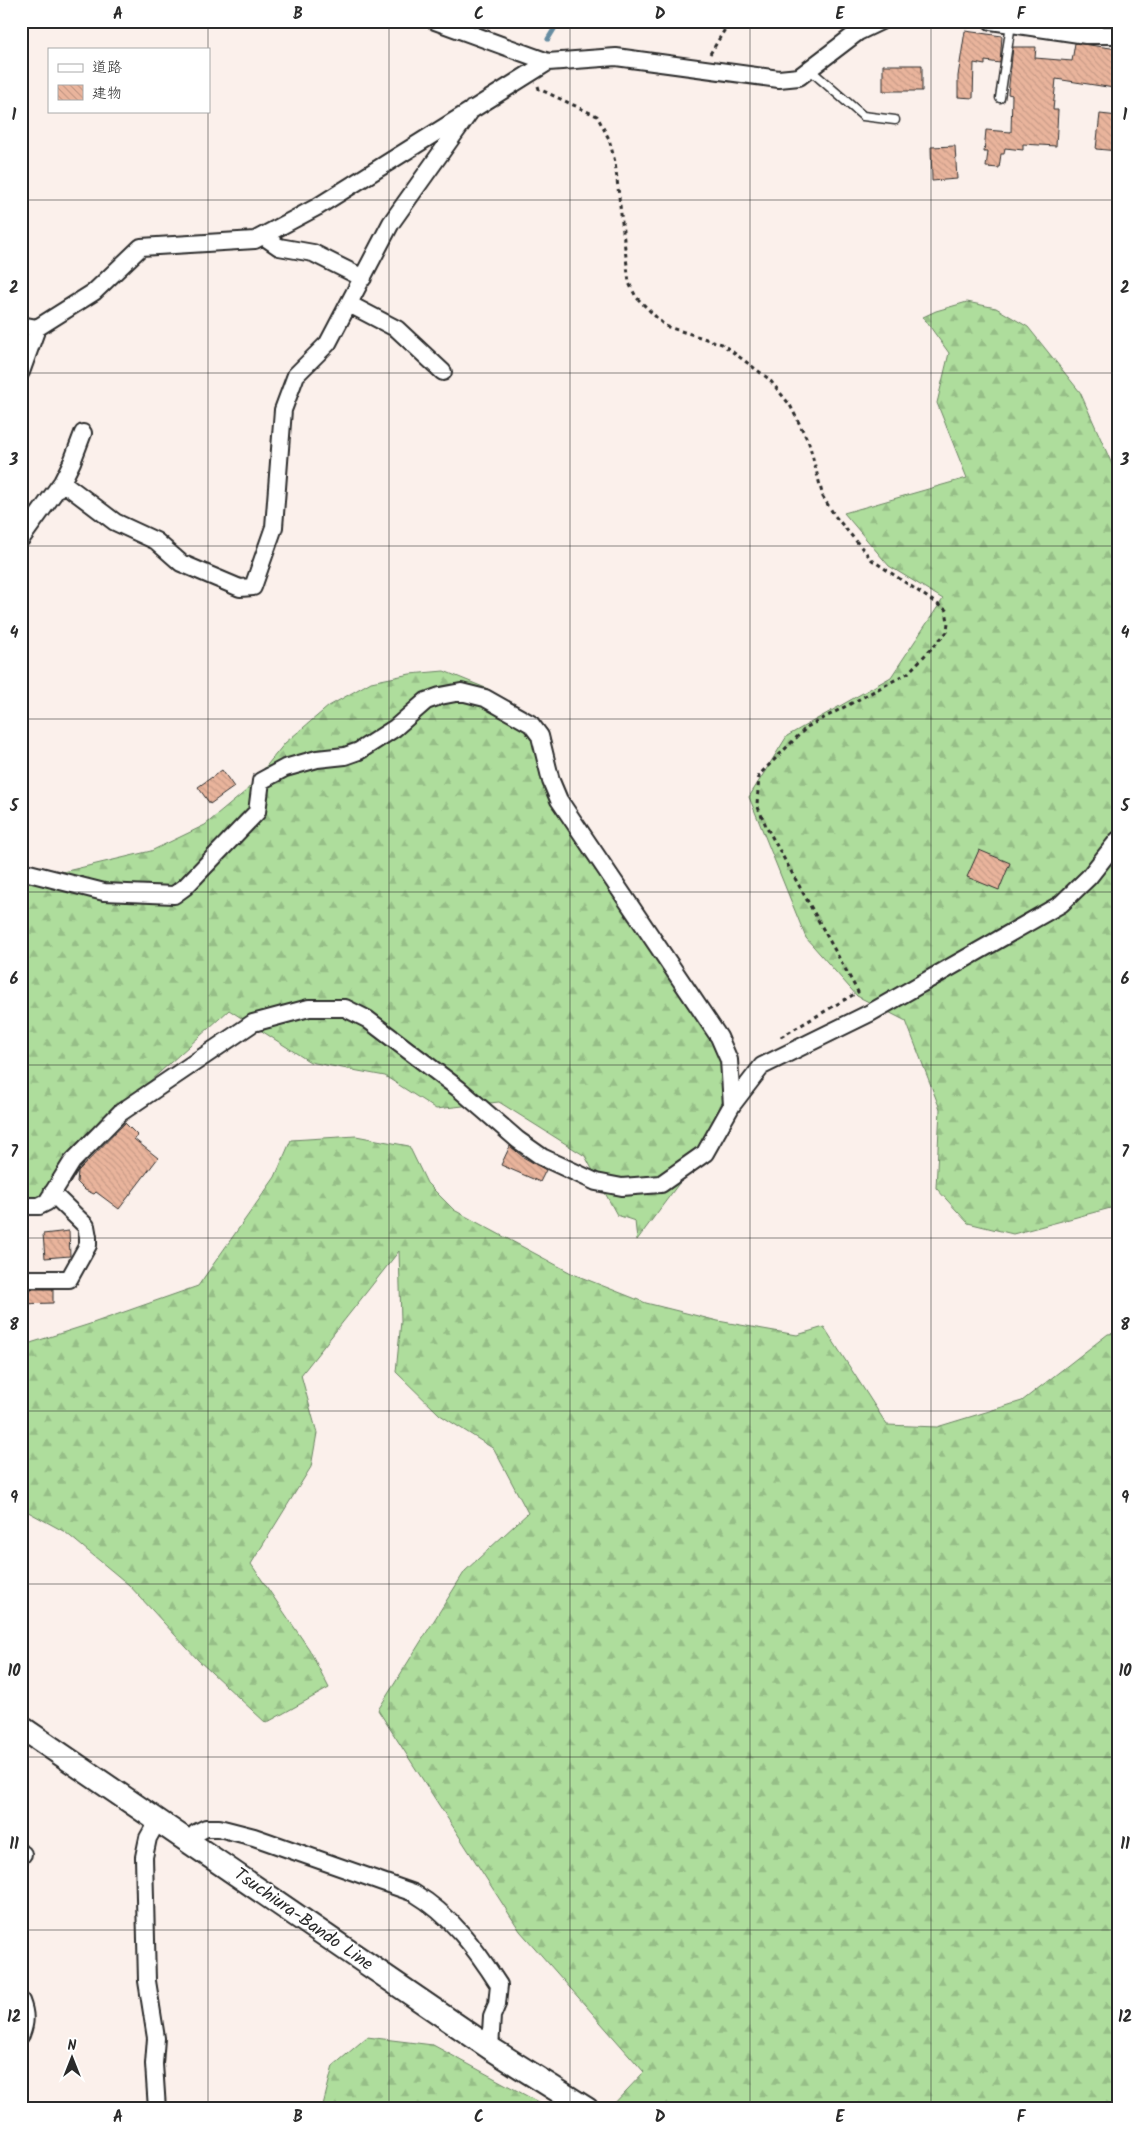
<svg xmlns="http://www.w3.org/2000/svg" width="1139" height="2130" font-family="Kalam,'Klee One',sans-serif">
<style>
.forest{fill:url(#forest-firs);stroke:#6c8464}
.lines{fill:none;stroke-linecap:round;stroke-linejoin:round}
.stream{stroke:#668ca1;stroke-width:5}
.building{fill:url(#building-back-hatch);stroke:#2b2b2b}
.lane-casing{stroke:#2b2b2b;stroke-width:11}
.street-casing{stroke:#2b2b2b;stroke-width:20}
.secondary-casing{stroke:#2b2b2b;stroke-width:26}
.path{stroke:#2b2b2b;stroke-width:3;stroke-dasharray:4 4;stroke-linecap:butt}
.lane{stroke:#fff;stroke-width:8}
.street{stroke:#fff;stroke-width:16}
.secondary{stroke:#fff;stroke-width:22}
.grid{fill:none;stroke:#2b2b2b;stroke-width:1;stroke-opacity:0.55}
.labels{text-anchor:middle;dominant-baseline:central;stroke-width:4;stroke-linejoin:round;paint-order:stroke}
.street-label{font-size:18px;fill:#2b2b2b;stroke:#fff}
.neatline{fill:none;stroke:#2b2b2b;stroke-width:2}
.grid-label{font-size:16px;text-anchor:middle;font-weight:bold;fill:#2b2b2b}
</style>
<defs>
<pattern id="forest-firs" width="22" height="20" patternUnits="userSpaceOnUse" patternTransform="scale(1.25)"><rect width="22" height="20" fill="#aedd9c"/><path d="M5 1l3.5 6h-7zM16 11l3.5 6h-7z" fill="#96be87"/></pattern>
<pattern id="building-back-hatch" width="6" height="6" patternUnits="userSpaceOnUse" patternTransform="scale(1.25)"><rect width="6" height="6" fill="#e9b49c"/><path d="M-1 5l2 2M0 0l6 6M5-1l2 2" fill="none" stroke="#c89b87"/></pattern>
</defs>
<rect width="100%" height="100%" fill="#fbf0eb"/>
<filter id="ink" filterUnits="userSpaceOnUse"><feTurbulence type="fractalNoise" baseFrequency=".02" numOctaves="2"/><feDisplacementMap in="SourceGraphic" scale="10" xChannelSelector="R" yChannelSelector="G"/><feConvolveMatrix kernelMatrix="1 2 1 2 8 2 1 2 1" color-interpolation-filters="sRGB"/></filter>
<g filter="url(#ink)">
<!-- forest -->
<path class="forest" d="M967,302l29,6 32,19 52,65 35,79 3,2v733l-105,28 -45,-11 -32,-35 4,-79 -34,-88 -49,-25 -51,-58 -57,-141 38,-61 104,-59 52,-78 -54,-33 -45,-53 123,-35 -30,-75 12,-50 -26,-36 13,-6z
M444,671l44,18 32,31 196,323 9,26 2,34 -10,29 -80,108 -2,-19 -18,-6 -32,-59 -86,-54 -63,7 -51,-33 -75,-14 -81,-52 -79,71 -41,30 -45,48 -25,38h-18v-318h12l118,-28 54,-26 41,-34 39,-48 44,-37 42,-24 39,-8z
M356,1136l53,10 18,37 27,27 119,64 73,29 72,18 79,14 27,-8 63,98 50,2 85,-26 86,-67 10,-1v776h-509l35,-37 -124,-141 -142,-221 87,-139 63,-58 -34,-64 -54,-34 -44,-43 5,-51 -2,-70 -98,124 16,58 -6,34 -60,97 58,85 20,39 -63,35 -68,-63 -69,-75 -64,-53 -44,-24v-162l69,-22 108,-38 77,-109 16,-37z
M367,2037l66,8 118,64h-229l11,-43z"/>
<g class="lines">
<!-- stream -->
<path class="stream" d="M548,39l11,-18"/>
</g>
<!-- building -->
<path class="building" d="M965,31l37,5 -2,27 -15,-2v4l-11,-2 -1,35 -15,-1v-21z
M1075,43l43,6 -4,39 -58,-9 -3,31h5l-2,36 -33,-2v6l-18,-2 -1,6h-3l-2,14 -13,-1 2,-15h-4l2,-22 25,2 1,-37 -4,-1 5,-47h23l-1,11 37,3z
M883,65h39v26h-39z
M1100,114l18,2v35l-22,-2z
M955,146l2,33 -25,2 -1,-34z
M222,770l12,17 -24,17 -12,-17z
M979,850l31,13 -11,27 -32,-13z
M125,1123l13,13 -4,3 24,19 -39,51 -23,-17 -2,2 -9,-4 -8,-8 1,-11z
M510,1146l13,11 23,13 -6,12 -39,-17z
M69,1231l1,25 -25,2 -2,-24z
M21,1289h32v14l-32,1z"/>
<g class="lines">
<defs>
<path id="lane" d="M809,69l54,47 32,4
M1000,98l11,-74"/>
<path id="street" d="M435,21l113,41 68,-5 163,22 20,-2 59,-45 23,-11
M991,21l95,14h32
M263,236l16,11 34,6 50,25
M349,304l48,25 46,43
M21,325l16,3
M21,372l16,-44 57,-36 47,-45 114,-7 62,-33 231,-145
M62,482l10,-20 11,-29
M21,539l41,-57 53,40 41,19 25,22 59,25 13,-1 21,-60 9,-117 13,-35 32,-32 63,-120 81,-114
M21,871l83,21 70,3 11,-8 72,-75 4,-31 24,-13 32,-9 28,-3 14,-5 36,-23 31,-27 14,-5 21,-4 24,6 46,26 9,12 11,45 8,19 160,237 10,23 3,45
M21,1206h18l8,-4 25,-40 48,-49 133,-90 56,-15h36l22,11 92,70 59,51 24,17 54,25 26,5 39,-3 44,-31 27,-48 30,-39 108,-53 191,-109 28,-27 29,-37
M21,1279h48l19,-34v-8l-2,-11 -34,-33
M190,1842l6,-9 10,-5h13l35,9 160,56c37,22 62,56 85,92l-2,19 -5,12 -2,32
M21,1856l2,-2
M21,2001c5,13 5,21 0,34
M157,2109l-3,-45 2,-26 -9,-57 -3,-124 4,-19 10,-18"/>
<path id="secondary" d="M21,1727l469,321 97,61"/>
</defs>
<!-- lane casing -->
<use href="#lane" class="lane-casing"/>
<!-- street casing -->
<use href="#street" class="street-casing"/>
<!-- secondary casing -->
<use href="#secondary" class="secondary-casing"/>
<!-- path -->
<path class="path" d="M710,54l20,-33
M538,86l1,3 58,27 12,23 6,23 14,121 7,14 29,29 57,18 47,35 21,26 19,38 14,54 12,19 37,44 74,50 2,12 -1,10 -39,41 -101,54 -48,48 -2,30 10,23 91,164 -79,46"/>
<!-- lane -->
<use href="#lane" class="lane"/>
<!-- street -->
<use href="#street" class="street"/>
<!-- secondary -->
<use href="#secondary" class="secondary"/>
</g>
</g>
<!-- grid -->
<path class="grid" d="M208,21v28M389,21v2088M570,21v2088M750,21v2088M931,21v2088M208,111v1998M21,200h1097M21,373h1097M21,546h1097M21,719h1097M21,892h1097M21,1065h1097M21,1238h1097M21,1411h1097M21,1584h1097M21,1757h1097M21,1930h1097"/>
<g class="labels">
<!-- street labels -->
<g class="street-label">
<text transform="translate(303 1920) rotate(35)">Tsuchiura-Bando Line</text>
</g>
</g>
<!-- margin -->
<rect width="1139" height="2130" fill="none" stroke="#fff" stroke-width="55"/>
<!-- legend -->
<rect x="48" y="48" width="162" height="65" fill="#ffffff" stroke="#aaaaaa"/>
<rect x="58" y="64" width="25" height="8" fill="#ffffff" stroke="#aaaaaa"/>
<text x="92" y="72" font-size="15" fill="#2b2b2b">道路</text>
<rect x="58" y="85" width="25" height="15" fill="url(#building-back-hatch)" stroke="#aaaaaa"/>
<text x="92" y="98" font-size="15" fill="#2b2b2b">建物</text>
<!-- north arrow -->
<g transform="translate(72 2058)" stroke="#ffffff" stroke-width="4" paint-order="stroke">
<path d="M0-4L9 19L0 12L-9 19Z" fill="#2b2b2b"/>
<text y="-8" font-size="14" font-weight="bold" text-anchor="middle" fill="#2b2b2b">N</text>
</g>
<rect x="28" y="28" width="1084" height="2074" class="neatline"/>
<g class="grid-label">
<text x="118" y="19">A</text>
<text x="298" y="19">B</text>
<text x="479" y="19">C</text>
<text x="660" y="19">D</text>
<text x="840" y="19">E</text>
<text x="1021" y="19">F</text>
<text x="14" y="120">1</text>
<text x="1125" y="120">1</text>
<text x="14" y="293">2</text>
<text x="1125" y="293">2</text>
<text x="14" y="465">3</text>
<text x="1125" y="465">3</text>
<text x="14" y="638">4</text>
<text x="1125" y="638">4</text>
<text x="14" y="811">5</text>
<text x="1125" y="811">5</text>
<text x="14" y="984">6</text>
<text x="1125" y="984">6</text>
<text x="14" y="1157">7</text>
<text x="1125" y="1157">7</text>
<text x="14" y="1330">8</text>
<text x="1125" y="1330">8</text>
<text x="14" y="1503">9</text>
<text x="1125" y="1503">9</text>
<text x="14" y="1676">10</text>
<text x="1125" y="1676">10</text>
<text x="14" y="1849">11</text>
<text x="1125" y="1849">11</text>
<text x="14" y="2022">12</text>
<text x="1125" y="2022">12</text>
<text x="118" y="2122">A</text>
<text x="298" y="2122">B</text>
<text x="479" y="2122">C</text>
<text x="660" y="2122">D</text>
<text x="840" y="2122">E</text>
<text x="1021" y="2122">F</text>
</g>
</svg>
